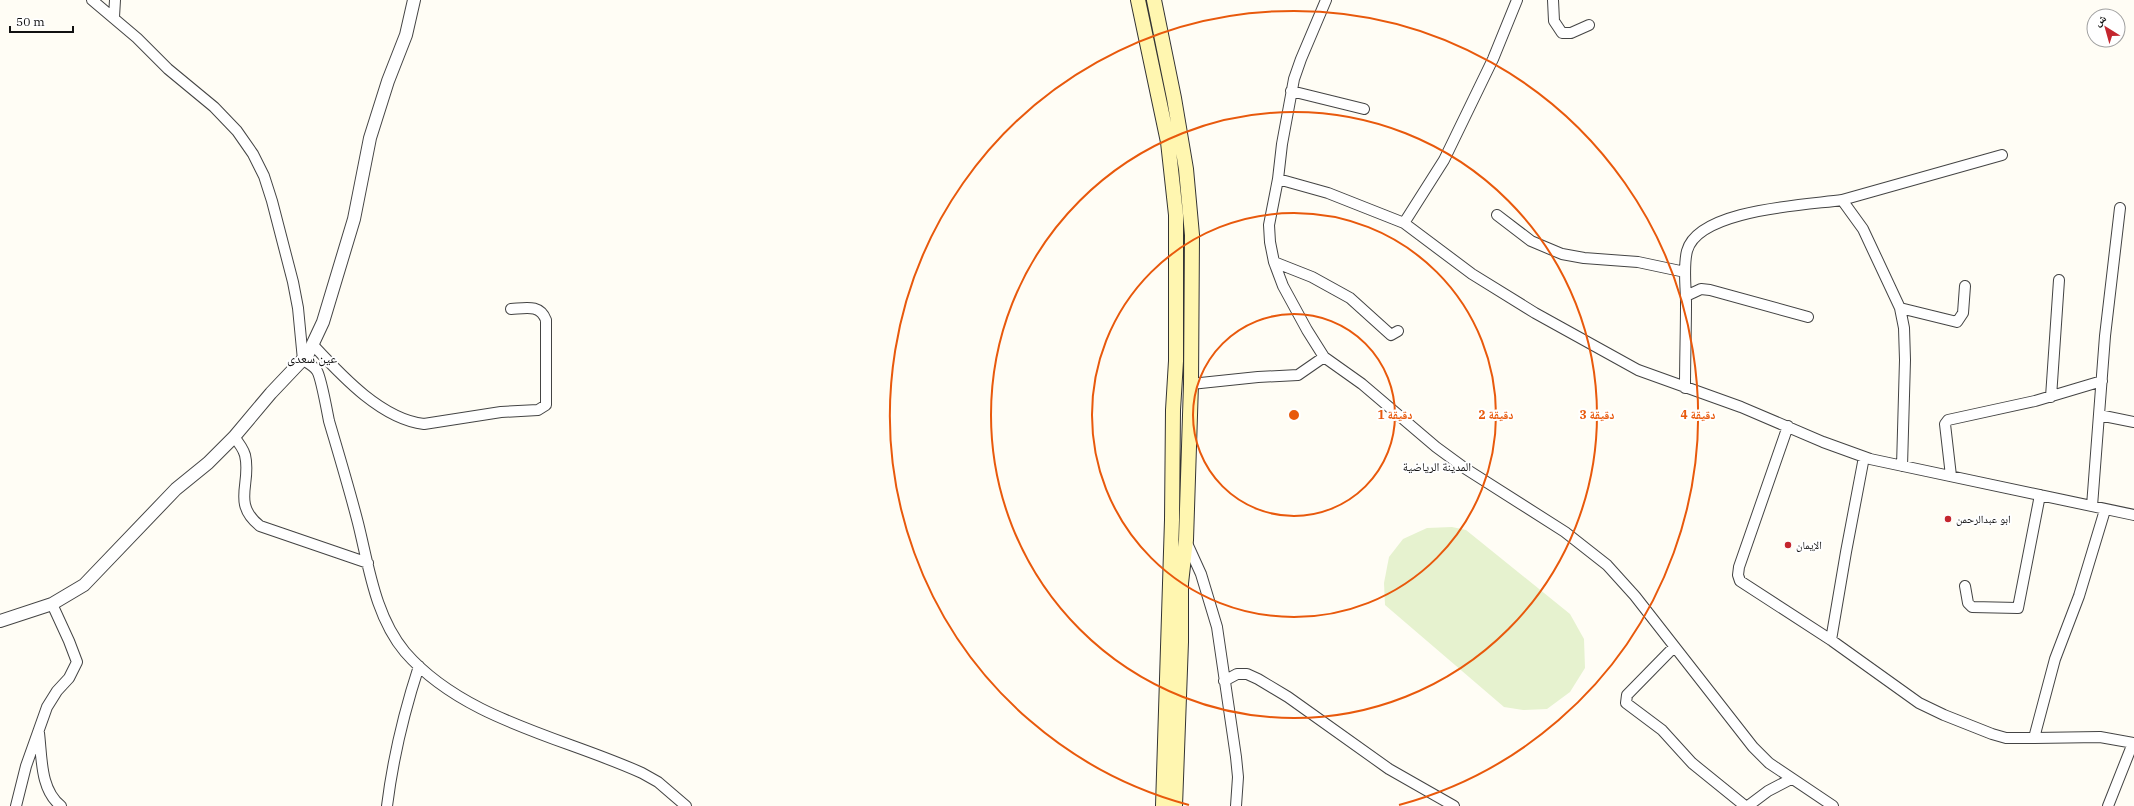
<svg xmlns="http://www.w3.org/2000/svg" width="2134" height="806" font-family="'IBM Plex Serif','Noto Naskh Arabic',serif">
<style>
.pitch{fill:#e6f2cf}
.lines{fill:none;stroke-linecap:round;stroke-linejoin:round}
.minor-casing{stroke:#444;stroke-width:12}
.tertiary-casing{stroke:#444;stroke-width:14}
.secondary-casing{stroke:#333;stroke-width:16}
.minor{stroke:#fff;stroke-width:10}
.tertiary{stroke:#fff;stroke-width:12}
.secondary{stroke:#fff6b0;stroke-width:14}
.ring{fill:none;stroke:#e8590c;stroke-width:2}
.poi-dot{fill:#c4262e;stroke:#fff;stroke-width:1.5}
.labels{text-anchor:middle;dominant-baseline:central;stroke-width:4;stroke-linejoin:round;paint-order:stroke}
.poi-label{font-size:11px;fill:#111;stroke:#fff;text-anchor:start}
.neighbourhood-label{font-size:12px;fill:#111;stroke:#fff}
.quarter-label{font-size:13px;fill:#111;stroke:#fff}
.centre{fill:#e8590c;stroke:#fff;stroke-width:2}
.ring-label{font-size:12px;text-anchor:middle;font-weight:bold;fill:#e8590c;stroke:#fff;stroke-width:4;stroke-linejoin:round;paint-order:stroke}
</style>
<rect width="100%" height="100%" fill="#fffdf5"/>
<!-- pitch -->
<path class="pitch" d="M1452,527l14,3 104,84 14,25 1,29 -15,24 -23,17 -24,1 -19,-3 -119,-102 -1,-22 5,-26 14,-18 24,-11z"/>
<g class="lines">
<defs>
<path id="minor" d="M92,0l45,38 31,31 46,38 23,24 16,23 11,22 8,25 21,81 5,26 5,52c5,3 11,6 14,11 4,6 10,40 12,50 10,34 20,67 29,102 11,44 17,93 47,129 59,68 158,85 237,121l16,9 28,24
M1326,0l-25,59 -7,20 -12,65 -4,35 -9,46 1,17 4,20 9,24 24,44 17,27 38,27 74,63 30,22 99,63 42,33 28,31 118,151 16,16 64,43
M1553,0l1,21 8,12h9l18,-8
M114,17l1,-17
M1291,91l73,18
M1278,179l50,14 76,30 68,51 63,39 103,57 103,37 82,35 47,17 264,56
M1497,215l34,26 31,13 22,4 54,4 47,10
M1404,223l40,-63 49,-101 24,-59
M1274,262l38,15 38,21 41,37 7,-4
M1686,296l15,-7 9,1 98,27
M1900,308l57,14 6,-9 2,-27
M313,345c28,30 68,74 111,79l77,-12 37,-2 8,-5v-85c-6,-16 -20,-12 -35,-11
M1191,384l67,-7 40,-2 26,-18
M1685,388c0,-29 1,-57 1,-85 0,-17 -3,-36 1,-52 11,-42 120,-46 155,-51
M2051,397l8,-117
M2099,415l35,7
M1788,426l-49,141 -1,8 2,6 91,59 88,63 25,12 48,19 14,4h28
M234,437c5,6 9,11 11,18 7,28 -14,48 15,71l108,37
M1902,466l3,-106 -1,-32 -4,-20 -37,-79 -21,-29 160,-45
M1951,476l-6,-52 3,-4 87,-19 67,-20
M2092,506l13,-170 15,-128
M2105,510l-26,86 -24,63 -21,79 66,-1 34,6
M1186,541l15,33 16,53 19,130 2,20 -2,29
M1965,586l3,17 4,4 46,1 22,-113
M1831,640l15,-88 18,-95
M1674,647l-47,48 -1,8 36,27 30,33 53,43
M1224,681l13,-7h10l11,5 30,18 101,72 65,37
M39,733c3,24 1,57 22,73
M16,806l10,-40 21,-59 10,-16 12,-13 8,-16 -8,-21 -17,-37
M387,806c6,-48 17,-94 32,-140
M1748,806l20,-15 23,-12
M2108,806l25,-63"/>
<path id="tertiary" d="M0,621l52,-17 32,-19 92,-96 32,-26 26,-26 37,-44 37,-39 15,-32 31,-103 16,-81 18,-57 18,-46 8,-35"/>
<path id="secondary" d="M1138,0l30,142 8,73v146l-3,49 -1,110 -9,286
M1154,0l20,98 12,71 6,66 -1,149 -5,156 -5,43v59l-6,164"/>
</defs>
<!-- minor casing -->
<use href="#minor" class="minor-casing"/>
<!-- tertiary casing -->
<use href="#tertiary" class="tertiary-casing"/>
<!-- secondary casing -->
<use href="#secondary" class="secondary-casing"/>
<!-- minor -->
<use href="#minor" class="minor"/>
<!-- tertiary -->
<use href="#tertiary" class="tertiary"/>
<!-- secondary -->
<use href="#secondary" class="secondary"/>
</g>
<!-- distance rings -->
<g class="ring">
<circle cx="1294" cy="415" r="101"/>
<circle cx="1294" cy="415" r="202"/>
<circle cx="1294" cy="415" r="303"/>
<path d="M1189 805A404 404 0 1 1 1399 805"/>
</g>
<!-- markers -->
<g class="poi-dot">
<circle cx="1948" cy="519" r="4"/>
<circle cx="1788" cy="545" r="4"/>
</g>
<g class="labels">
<!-- poi labels -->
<g class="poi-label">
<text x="1956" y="519">ابو عبدالرحمن</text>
<text x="1796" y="545">الإيمان</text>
</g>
<!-- neighbourhood labels -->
<g class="neighbourhood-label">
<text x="1437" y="466">المدينة الرياضية</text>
</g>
<!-- quarter labels -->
<g class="quarter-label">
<text x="312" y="358">عين سعدى</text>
</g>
</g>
<circle cx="1294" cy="415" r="6" class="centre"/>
<g class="ring-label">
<text x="1395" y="419">1 دقيقة</text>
<text x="1496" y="419">2 دقيقة</text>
<text x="1597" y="419">3 دقيقة</text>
<text x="1698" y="419">4 دقيقة</text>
</g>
<!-- north arrow -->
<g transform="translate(2106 28) rotate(323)"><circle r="19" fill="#ffffff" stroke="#a0a0a0"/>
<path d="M0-3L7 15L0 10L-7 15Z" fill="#c4262e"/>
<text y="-6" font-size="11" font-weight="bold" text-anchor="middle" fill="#111111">ش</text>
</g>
<!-- scale -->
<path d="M10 26v6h63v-6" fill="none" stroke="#111111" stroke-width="2"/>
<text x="16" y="26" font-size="12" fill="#111111" stroke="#ffffff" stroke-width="3" paint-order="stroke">50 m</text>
</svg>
